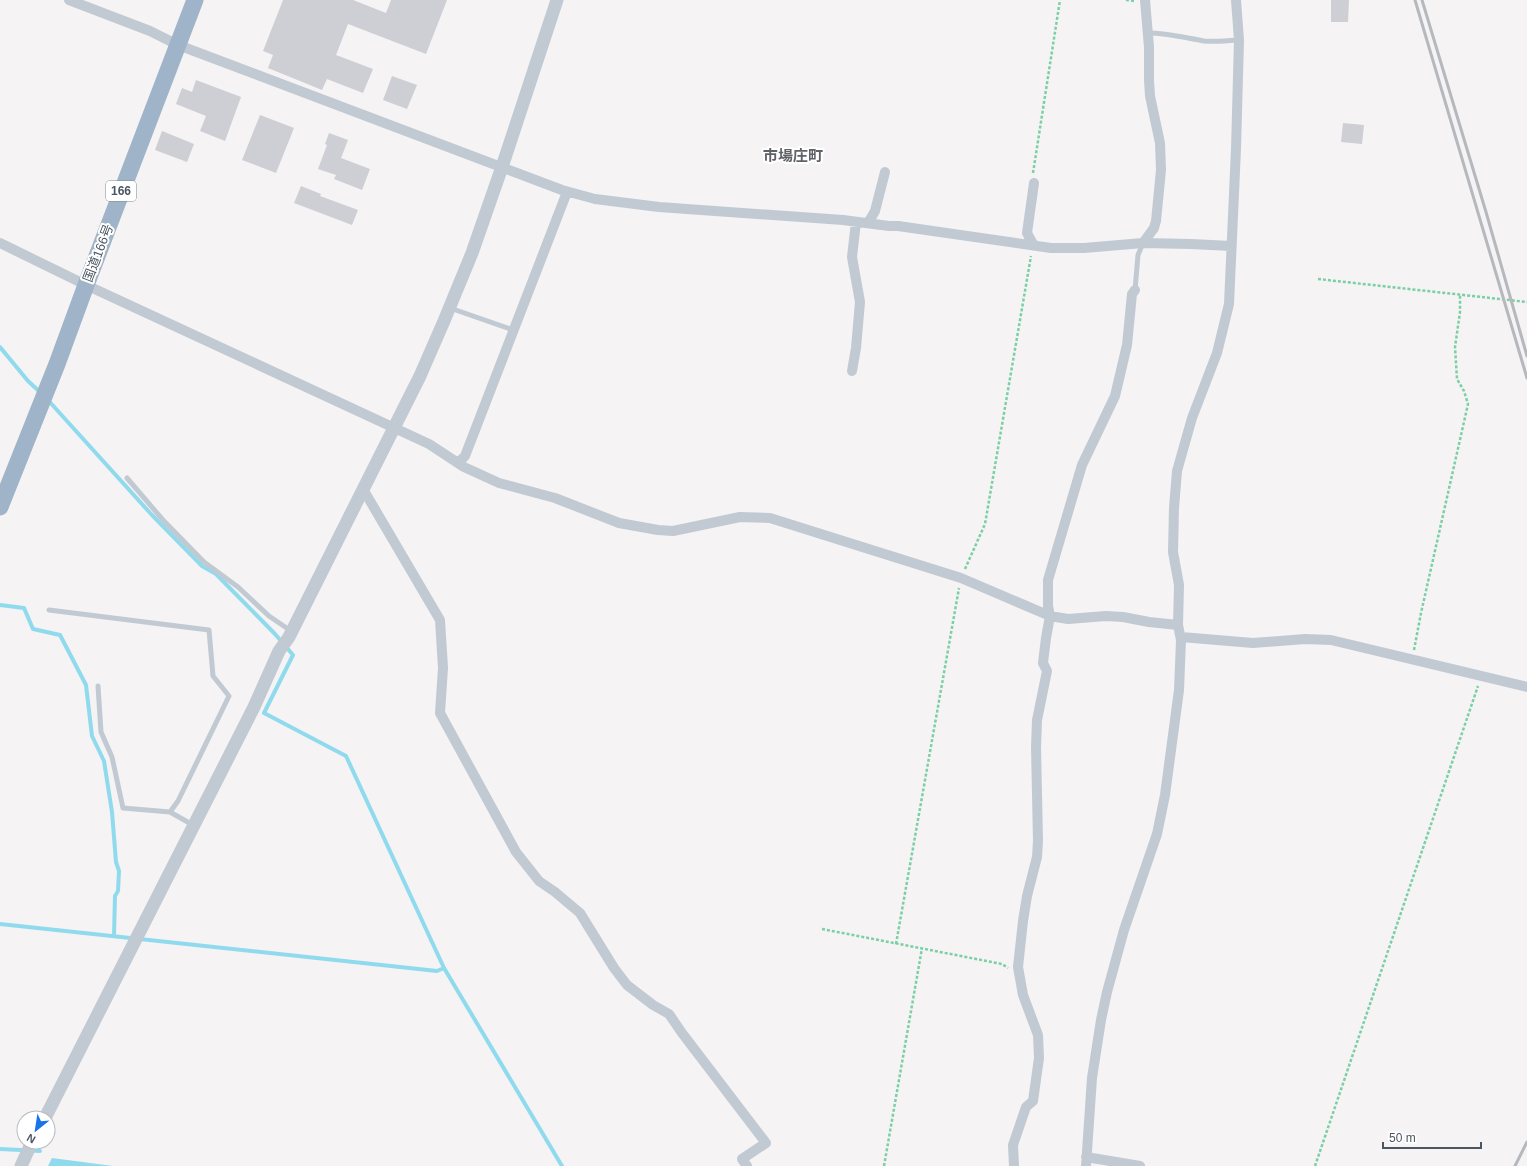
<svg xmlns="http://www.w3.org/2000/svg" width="1527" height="1166" font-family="Helvetica,'Noto Sans JP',sans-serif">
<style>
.water{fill:#90daee}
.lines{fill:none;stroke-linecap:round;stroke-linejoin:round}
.stream{stroke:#90daee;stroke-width:4}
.building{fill:#cdcfd5}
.path{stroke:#7ad0a6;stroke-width:2.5;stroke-dasharray:3 2;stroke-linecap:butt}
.service{stroke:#c1cad2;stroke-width:5}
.minor{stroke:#c1cad2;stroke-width:10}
.tertiary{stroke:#c1cad2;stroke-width:13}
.trunk{stroke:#9fb4c9;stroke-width:17}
.rail{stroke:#b5b8bd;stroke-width:3}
.labels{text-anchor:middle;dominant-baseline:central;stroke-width:4;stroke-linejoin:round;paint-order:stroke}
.shield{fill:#fff;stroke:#808990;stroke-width:1}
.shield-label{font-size:12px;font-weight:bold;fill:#4a5661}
.street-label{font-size:13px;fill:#4a5661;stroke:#fff}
.quarter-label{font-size:15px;font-weight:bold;fill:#5f6368;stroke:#fff}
</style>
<rect width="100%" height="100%" fill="#f5f3f3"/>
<!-- water -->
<path class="water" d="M52,1158l61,8h-65z"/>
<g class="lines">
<!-- stream -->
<path class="stream" d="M0,347l28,34 13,12
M47,399l104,115 51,52 14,8 59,60 18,21 -29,58 82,43 98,212 118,198
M0,605l24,3 9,21 27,6 26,50 6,51 12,25 8,51 4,50 3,9 -1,20 -3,5 -1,39
M0,924l437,47 7,-3
M0,1149l40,2"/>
</g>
<!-- building -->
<path class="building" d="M283,0h70l33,13 5,-13h56l-21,54 -78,-30 -12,31 37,14 -10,24 -36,-14 -5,11 -54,-22 5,-13 -10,-4z
M1331,0h18l-1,22h-17z
M392,76l25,9 -10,24 -24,-9z
M196,80l45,17 -16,44 -25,-10 6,-15 -30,-12 6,-16 10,4z
M260,115l34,13 -18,45 -34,-13z
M1343,123l21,2 -2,19 -21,-2z
M162,131l32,13 -7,18 -32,-12z
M329,133l19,7 -7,18 29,11 -8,21 -28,-11 2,-4 -18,-6 9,-24 -2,-1z
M301,186l20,8 -1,2 38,14 -6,15 -58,-22z"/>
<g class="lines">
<!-- path -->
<path class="path" d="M1126,0l9,1
M1033,173l27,-173
M1318,279l209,23
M965,569l20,-45 46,-268
M1414,650l7,-37 47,-209 -4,-13 -7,-12 -2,-32 5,-35v-18
M822,929l180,35 6,4
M896,944l63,-356
M884,1166l38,-218
M1315,1166l163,-480"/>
<!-- service -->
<path class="service" d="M1148,33c19,0 38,5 56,8 12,1 23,0 35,-1
M1135,290l3,-35 5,-12
M450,308l63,22
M127,478l36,42 41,42 34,25 31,29 22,15
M49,610l160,20 4,46 16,20 -51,105 -8,11
M98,686l3,46 11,25 11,51 47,4 23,13"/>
<!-- minor -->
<path class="minor" d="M69,0l81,31 28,14 384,145 33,9 64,8 184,13 46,6h9l153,22h33l59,-5 48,1 40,2
M868,223l7,-12 10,-39
M0,243l86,42 343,159 35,23 35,16 56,15 64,25 39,7 15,1 67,-14 30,1 191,60 89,38 18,3 38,-3 17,1 26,5 29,3
M1143,243l11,-15 2,-7 5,-51 -1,-27 -10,-47 -1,-16v-33l-4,-47
M1033,244l-6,-11 7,-50
M852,371l4,-23 4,-46 -8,-45 4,-35
M458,463l7,-7 102,-264
M363,489l77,131 3,48 -3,45 76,139 23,29 16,11 25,21 34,55 13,17 26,20 16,9 13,19 84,110 -24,16 5,7
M1181,637l72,6 52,-4 26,1 196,47
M1086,1157l54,9
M1014,1166l-1,-21 13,-38 7,-6 6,-43 -1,-23 -15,-40 -5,-28 5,-46 4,-25 10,-39 1,-16 -2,-94 1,-27 10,-49 -4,-8 3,-25 4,-22 -2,-10v-26l34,-115 33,-69 12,-51 5,-51 3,-4
M1086,1166l6,-88 9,-58 6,-28 17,-62 33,-96 8,-39 14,-105 2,-50 -3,-15 1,-40 -6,-33 1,-44 3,-37 15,-53 25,-65 12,-49 7,-155 3,-109 -3,-40"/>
<!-- tertiary -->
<path class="tertiary" d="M45,1118l209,-411 25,-56 10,-14 131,-261 24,-55 28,-68 30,-86 55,-167
M21,1166l11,-24"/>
<!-- trunk -->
<path class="trunk" d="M0,507l57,-143 29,-79 109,-285"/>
<!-- rail -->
<path class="rail" d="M1415,0l112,378
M1422,0l64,212 41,144
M1515,1166l12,-24"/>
</g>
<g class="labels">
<!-- shield labels -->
<rect class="shield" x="106" y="181" width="30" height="20" rx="3"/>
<g class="shield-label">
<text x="121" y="191">166</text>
</g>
<!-- street labels -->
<g class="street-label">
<text transform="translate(98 253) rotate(-69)">国道166号</text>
</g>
<!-- quarter labels -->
<g class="quarter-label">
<text x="793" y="155">市場庄町</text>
</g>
</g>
<!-- north arrow -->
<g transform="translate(36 1130) rotate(210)"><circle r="19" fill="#ffffff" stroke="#b7bbc0"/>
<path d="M0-3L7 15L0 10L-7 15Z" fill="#1a73e8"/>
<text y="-6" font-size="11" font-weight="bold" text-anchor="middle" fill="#4a5661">N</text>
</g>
<!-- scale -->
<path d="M1383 1142v6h98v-6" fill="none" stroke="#4a5661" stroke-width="2"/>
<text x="1389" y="1142" font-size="12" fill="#4a5661" stroke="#ffffff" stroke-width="3" paint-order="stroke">50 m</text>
</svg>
